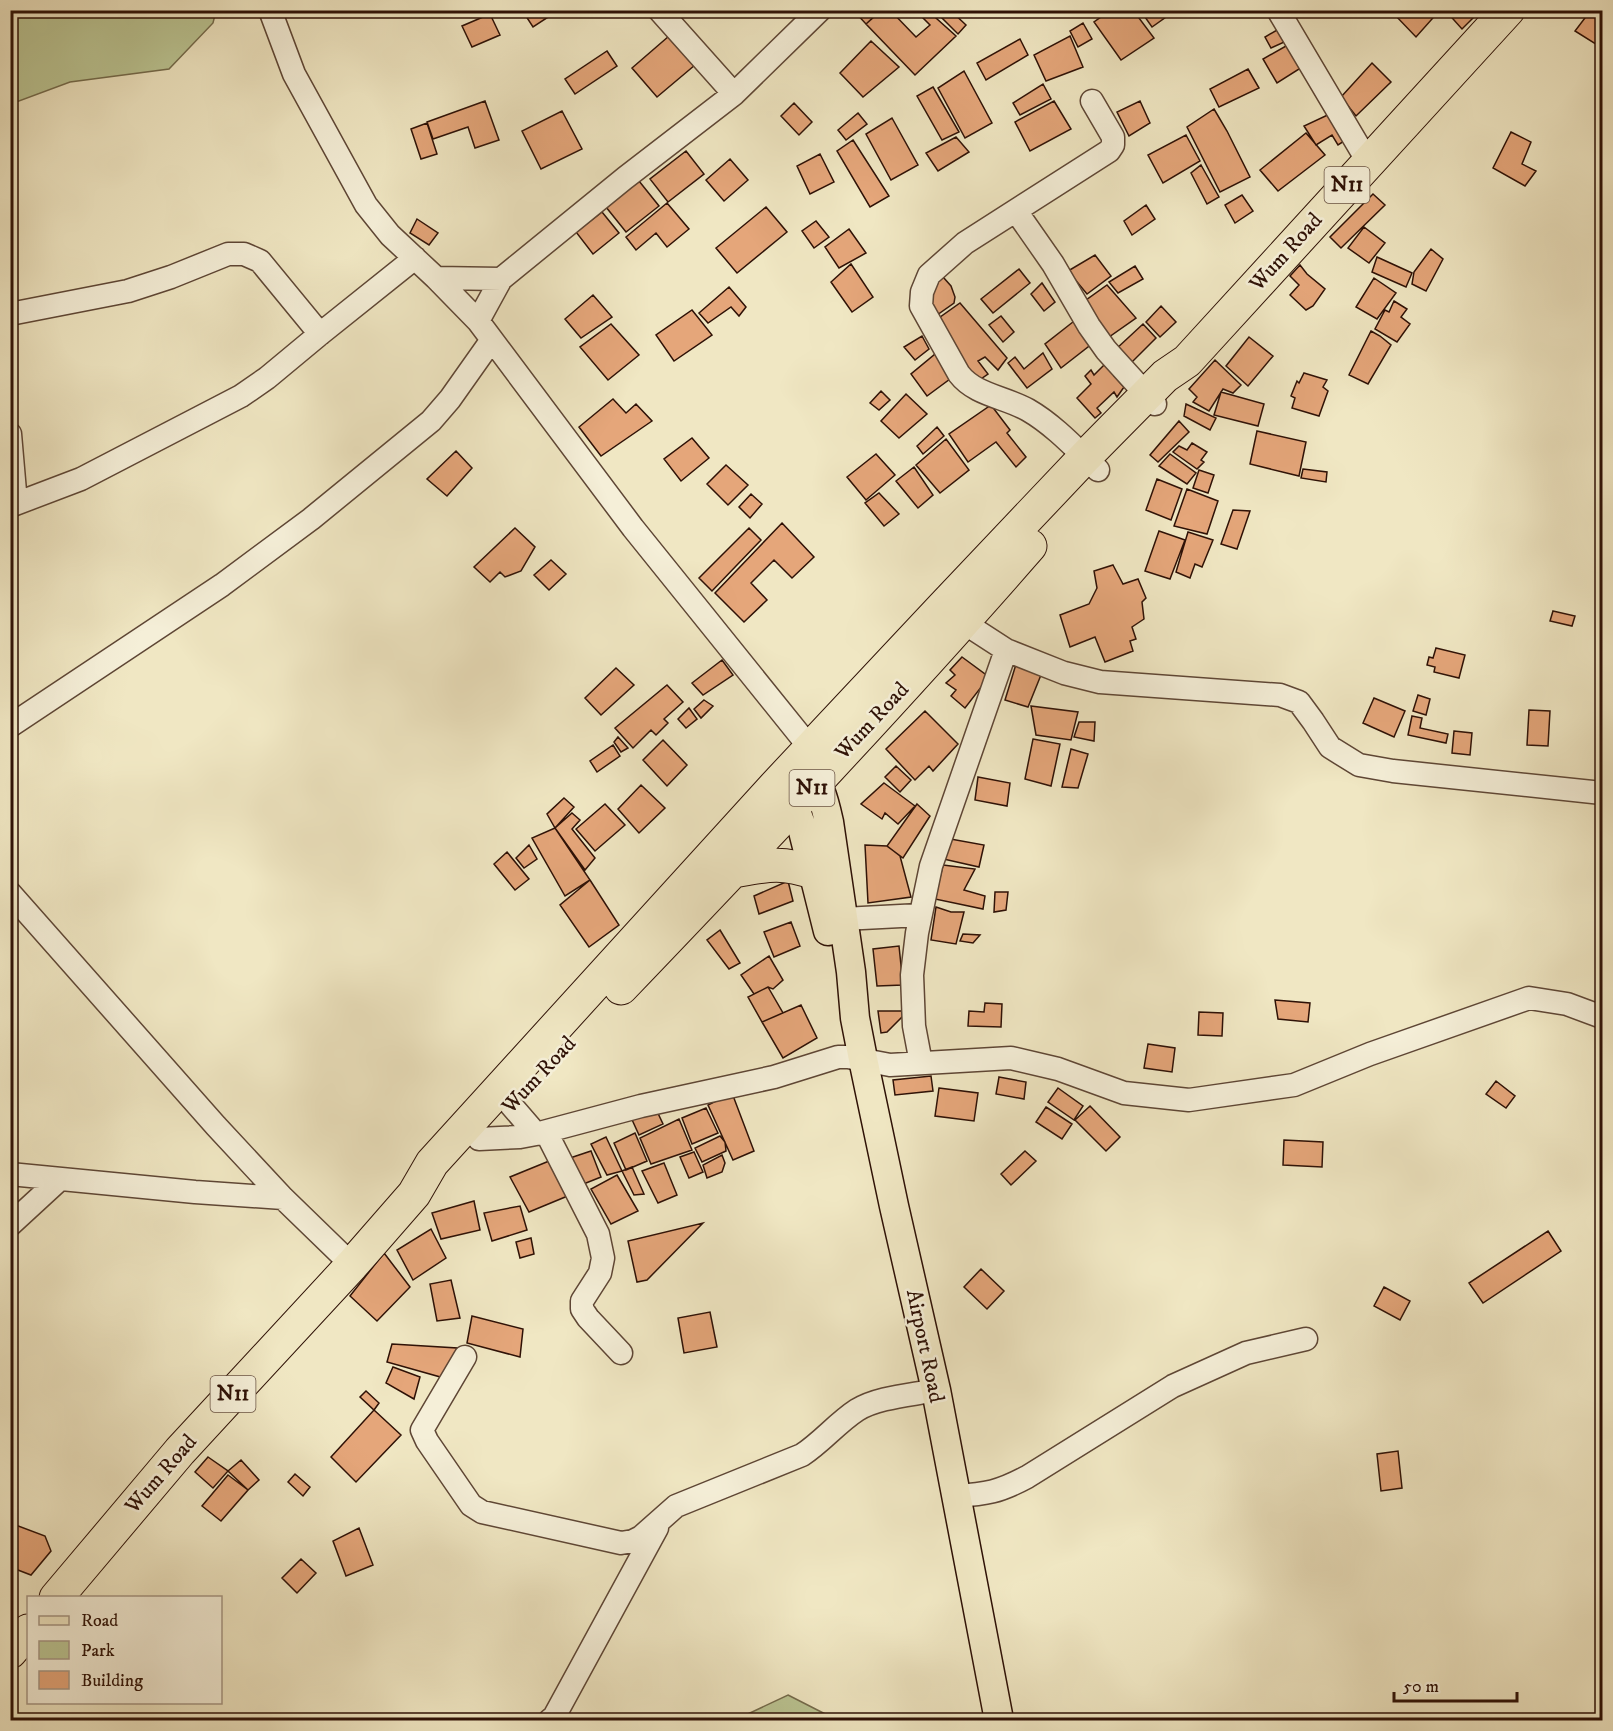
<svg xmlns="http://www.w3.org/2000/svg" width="1613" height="1731" font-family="'IM FELL DW Pica',serif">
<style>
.green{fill:#bbc593;stroke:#746b4c;stroke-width:1.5}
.building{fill:#e5a67a;stroke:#2e1106;stroke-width:1.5}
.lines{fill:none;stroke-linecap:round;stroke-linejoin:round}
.minor-casing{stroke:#5e4635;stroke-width:25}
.major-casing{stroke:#2e1106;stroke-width:31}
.highway-casing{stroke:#2e1106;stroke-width:35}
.minor{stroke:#f5efd8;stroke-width:22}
.major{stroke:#f0e7c3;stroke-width:28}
.highway{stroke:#f0e7c3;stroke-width:33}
.labels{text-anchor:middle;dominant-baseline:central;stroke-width:5;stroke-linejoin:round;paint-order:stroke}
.shield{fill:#f5efd8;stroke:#6a5445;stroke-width:1.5}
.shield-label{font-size:21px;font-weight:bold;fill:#2e1106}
.street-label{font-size:22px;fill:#2e1106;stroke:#f5efd8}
</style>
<rect width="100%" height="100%" fill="#f0e7c3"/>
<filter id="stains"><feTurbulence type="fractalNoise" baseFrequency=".00333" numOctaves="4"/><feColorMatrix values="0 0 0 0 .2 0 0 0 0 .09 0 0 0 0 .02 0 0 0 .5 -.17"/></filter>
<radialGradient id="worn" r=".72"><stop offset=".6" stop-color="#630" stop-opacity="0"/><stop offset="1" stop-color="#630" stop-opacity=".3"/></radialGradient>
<!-- green -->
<path class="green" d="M11,10h205v1l-3,12 -44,46 -99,13 -59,22z
M788,1695l49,25h-102z"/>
<!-- building -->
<path class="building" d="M522,10h37l-26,17z
M853,10h28l-15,14z
M882,10h8l26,27 14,-12 -15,-15h12l29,26 -41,39 -49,-51z
M945,10h5l16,15 -8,9 -19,-19z
M1111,10h22l21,28 -33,22 -27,-38z
M1140,10h21l5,7 -14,10z
M1397,10h43l-24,27 -22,-23z
M1445,10h36l-19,19z
M1591,10h11v38l-27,-17z
M490,14l10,21 -28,12 -10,-21z
M1083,23l9,16 -14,8 -8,-16z
M1284,26l7,13 -20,9 -6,-11z
M669,36l26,29 -38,32 -25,-29z
M1070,36l13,31 -37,14 -12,-26z
M1020,39l8,16 -42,25 -9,-17z
M871,41l28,26 -36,30 -23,-24z
M1293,42l14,22 -30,19 -14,-24z
M607,51l10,15 -42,28 -10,-15z
M1372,63l19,19 -35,34 -15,-19z
M1248,69l11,19 -40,19 -9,-18z
M964,71l28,52 -27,15 -27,-50z
M1043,84l8,15 -31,16 -7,-12z
M933,87l26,45 -17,8 -25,-44z
M485,101l14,39 -24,8 -7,-21 -35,12 -6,-17z
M1054,101l17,28 -41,22 -15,-29z
M1140,101l10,22 -21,13 -12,-24z
M794,103l18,19 -13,13 -18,-19z
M1214,109l13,22 23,46 -30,15 -33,-65z
M562,111l20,38 -41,20 -19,-38z
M1334,112l15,26 -11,7 -6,-10 -16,10 -12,-19z
M858,113l9,11 -21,16 -8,-10z
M892,118l26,47 -27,15 -25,-46z
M427,123l10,31 -16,5 -10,-30z
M1511,132l20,10 -9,22 14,7 -11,15 -32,-18z
M1306,133l19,22 -47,36 -18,-21z
M1186,135l14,26 -37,22 -15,-28z
M956,137l13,15 -31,19 -12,-18z
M853,140l36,56 -19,11 -33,-56z
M686,151l18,23 -36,28 -18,-23z
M820,154l14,28 -24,12 -13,-28z
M730,159l18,21 -24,21 -18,-21z
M1201,165l18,32 -12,7 -16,-31z
M639,181l20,25 -33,26 -20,-25z
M1373,194l12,11 -44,43 -11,-11z
M1242,195l11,16 -18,12 -10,-18z
M667,203l22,26 -22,18 -11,-14 -20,17 -10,-13z
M1146,205l9,14 -23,16 -8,-14z
M766,207l21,25 -50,41 -21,-25z
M602,212l17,21 -26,21 -17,-22z
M417,219l21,14 -9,12 -19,-12z
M816,221l13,16 -15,11 -12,-17z
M1364,227l21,16 -16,20 -21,-15z
M849,229l17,24 -27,15 -14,-21z
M1431,249l12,10 -17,32 -14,-7 2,-12z
M1095,255l16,21 -24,18 -19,-23z
M1377,257l35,16 -6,14 -34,-15z
M851,264l22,33 -21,15 -21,-30z
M1300,265l7,9 18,15 -12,17 -7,4 -16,-15 9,-10 -9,-9z
M1135,266l8,13 -25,14 -9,-11z
M1019,269l11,14 -37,30 -12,-14z
M934,275l9,2 8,9 4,11 -1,6 -17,12 -12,-16z
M1374,278l22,15 -19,26 -21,-12z
M1042,283l13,19 -11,9 -13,-17z
M1107,285l29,33 -27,19 -27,-34z
M729,287l17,20 -7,9 -8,-9 -23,16 -9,-10z
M593,295l19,22 -31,21 -16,-19z
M1394,301l13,8 -6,8 9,7 -13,18 -22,-13 10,-19 4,2z
M960,303l47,55 -9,12 -13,-13 -7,4 10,13 -13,9 -39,-63z
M1161,306l15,16 -16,15 -14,-15z
M692,310l20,25 -38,26 -18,-26z
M1001,316l13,16 -11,10 -14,-17z
M1078,318l15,25 -32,25 -16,-24z
M611,324l28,31 -31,25 -28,-33z
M1143,324l13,14 -27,27 -14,-15z
M1371,331l9,5 11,9 -23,39 -19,-9z
M922,336l7,13 -14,11 -11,-13z
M1249,337l24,19 -25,30 -22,-20z
M940,350l14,26 -27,20 -16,-22z
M1043,353l9,16 -25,19 -19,-25 7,-6 9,12z
M1110,359l10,12 -6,5 10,11 -7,10 -3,-5 -17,16 4,5 -6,5 -18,-20 14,-14 -6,-8 6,-6 3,5z
M1215,360l26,25 -8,8 -10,-4 -14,22 -16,-9 4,-5 -8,-8z
M1304,373l23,7 -4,7 5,4 -9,25 -27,-8 3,-10 -4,-2 6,-15 2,2z
M881,391l9,9 -11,10 -9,-7z
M1221,392l43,12 -6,22 -44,-11z
M906,394l21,20 -28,24 -18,-17z
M613,399l13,14 10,-9 16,17 -51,35 -22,-29z
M1186,404l30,14 -6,12 -26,-14z
M991,405l19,25 -3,3 19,24 -10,10 -20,-25 -28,20 -19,-28z
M1179,421l10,11 -31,30 -8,-7z
M937,427l7,9 -21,18 -6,-8z
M1257,431l49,11 -7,34 -49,-12z
M692,438l17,20 -28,23 -17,-22z
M946,439l23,31 -29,23 -24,-28z
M1192,443l15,9 -6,8 3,2 -7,7 -24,-17 6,-6 8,4z
M456,451l16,17 -25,28 -20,-17z
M876,454l19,21 -29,25 -19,-23z
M1170,454l26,19 -9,11 -28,-18z
M726,465l22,20 -20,20 -21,-21z
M914,467l19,28 -15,13 -22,-27z
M1303,469l24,3 -1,10 -25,-4z
M1199,470l15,5 -6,18 -15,-5z
M1157,479l25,10 -11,31 -25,-10z
M1187,489l31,12 -11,33 -33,-8z
M879,493l20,21 -15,12 -19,-23z
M751,494l11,10 -12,14 -11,-11z
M1233,510l17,1 -13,38 -16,-5z
M782,523l32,34 -22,21 -18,-18 -23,23 16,17 -23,22 -29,-29z
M515,528l20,19 -14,24 -16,6 -5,-5 -10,10 -16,-15z
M749,528l12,12 -49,51 -13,-13z
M1159,531l26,9 -15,39 -25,-8z
M1188,532l25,8 -11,27 -7,-3 -5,14 -14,-6z
M551,560l15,14 -17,16 -15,-15z
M1113,565l10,19 15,-5 8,19 -4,4 2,17 -12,8 4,12 -6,2 3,10 -28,11 -10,-25 -25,10 -10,-32 29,-11 8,-16 -3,-17z
M1553,611l22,5 -3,10 -22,-5z
M1436,648l29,7 -6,23 -25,-6 1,-5 -8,-2 2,-8 4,1z
M962,657l27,20 -24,31 -14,-12 5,-6 -10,-7 9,-8 -5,-5z
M722,660l11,15 -30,20 -11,-12z
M1017,661l26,9 -15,37 -23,-7z
M616,668l18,17 -33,30 -16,-17z
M667,685l16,17 -19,17 4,4 -12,12 -5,-5 -18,18 -18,-20z
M1418,695l12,4 -4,16 -13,-4z
M1374,698l31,13 -11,26 -31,-14z
M704,700l9,6 -12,12 -7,-9z
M1031,706l47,6 -7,28 -35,-5z
M689,708l8,11 -11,9 -8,-9z
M1529,710l21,1 -2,35 -21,-1z
M925,711l33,33 -25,27 -4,-5 -14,14 -29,-31z
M1412,716l10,2 -2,10 28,6 -2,9 -38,-8z
M1079,722h16l-1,19 -20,-4z
M1454,731l18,2 -2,22 -18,-2z
M618,737l10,11 -7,4 -7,-10z
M1033,739l27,5 -9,42 -26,-7z
M663,740l24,25 -20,21 -24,-26z
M613,745l7,11 -23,16 -7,-11z
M1071,749l17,5 -10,34 -16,-1z
M896,766l15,14 -11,12 -15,-15z
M978,777l32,6 -3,23 -32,-6z
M884,783l31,23 -17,18 -13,-11 -3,6 -21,-15z
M641,785l24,23 -26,25 -21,-24z
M564,798l10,9 -19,21 -8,-14z
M605,804l20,21 -30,26 -19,-22z
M917,804l13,12 -27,42 -16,-12z
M572,813l8,7 -8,9 23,29 -10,12 -30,-42z
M555,828l35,52 -25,16 -33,-58z
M945,838l39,7 -5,22 -40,-9z
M529,845l8,14 -13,9 -8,-10z
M865,845l22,1 13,10 11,41 -43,6z
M507,852l22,27 -14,11 -21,-26z
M943,865l32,4 -11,21 21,6 -2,13 -48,-10z
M590,880l29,45 -30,22 -29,-42z
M788,881l5,20 -34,13 -5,-18z
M995,892h13l-2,18 -12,2z
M936,907l15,5h13l-8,32 -25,-4z
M791,922l9,24 -26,11 -10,-25z
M720,930l20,33 -11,6 -22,-29z
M963,934l17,1 -7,8 -13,-2z
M899,946l4,39 -26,1 -4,-37z
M769,956l14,24 -10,9 -5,-2 -14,7 -13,-19z
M768,987l15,26 -21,9 -14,-25z
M1275,1000l35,3 -2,19 -30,-3z
M985,1003l17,1 -1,23 -33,-1 1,-15 15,1z
M801,1005l16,33 -34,20 -21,-36z
M878,1011h26v4l-17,17 -6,1z
M1199,1012l24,1 -1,23 -24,-1z
M1148,1044l27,4 -3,24 -28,-4z
M931,1076l2,15 -38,4 -2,-15z
M999,1077l27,5 -2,17 -28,-5z
M1496,1081l19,15 -9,12 -20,-14z
M939,1088l39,5 -4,28 -39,-5z
M1058,1088l25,18 -9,14 -26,-18z
M732,1093l22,58 -21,9 -25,-55z
M1090,1106l30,31 -14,14 -31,-31z
M655,1107l8,17 -24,11 -10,-22z
M1046,1107l26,17 -10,15 -26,-17z
M706,1108l12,25 -26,11 -10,-26z
M679,1119l13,31 -41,14 -11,-26z
M635,1133l12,28 -21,9 -12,-27z
M720,1136l5,6 1,9 -24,11 -7,-14z
M606,1137l16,34 -15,4 -16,-31z
M1284,1140l39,2 -1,25 -39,-2z
M591,1151l10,26 -20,8 -11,-27z
M1025,1151l11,10 -25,24 -10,-11z
M694,1152l9,20 -14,6 -9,-21z
M722,1155l3,8 -3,9 -15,6 -4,-13z
M554,1159l16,36 -41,17 -19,-35z
M664,1163l13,32 -19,8 -16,-32z
M632,1167l12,27 -10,1 -12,-24z
M617,1175l21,36 -27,13 -20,-35z
M474,1201l6,29 -39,9 -9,-26z
M520,1206l7,24 -35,11 -8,-28z
M703,1223l-56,57 -10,2 -9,-41z
M431,1229l15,29 -33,22 -16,-30z
M1548,1231l13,20 -78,52 -14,-20z
M531,1238l3,16 -14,4 -4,-16z
M384,1253l26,34 -33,34 -27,-25z
M981,1269l23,22 -17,18 -23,-22z
M451,1280l9,38 -23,3 -7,-37z
M1384,1287l26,14 -10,19 -26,-14z
M710,1312l7,35 -33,6 -6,-35z
M472,1316l51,13 -3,28 -53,-14z
M392,1344l65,4 -13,30 -57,-16z
M393,1367l27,10 -6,22 -28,-16z
M366,1391l13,12 -5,7 -14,-13z
M374,1410l27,25 -45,47 -25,-25z
M1398,1451l4,37 -21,3 -4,-37z
M208,1457l20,14 -15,17 -18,-16z
M241,1460l18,20 -11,10 -20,-19z
M295,1474l15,13 -7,9 -15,-14z
M228,1475l20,15 -27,31 -19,-15z
M13,1524l32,12 6,15 -20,24 -21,-8v-36z
M359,1528l14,37 -27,11 -13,-35z
M301,1559l15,14 -19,20 -15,-15z"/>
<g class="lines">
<defs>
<path id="minor" d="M270,10l24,64 72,131 24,30 46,43 42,43 155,207 178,221
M659,10l75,84
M1278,10l90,152
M1092,101l21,36v8l-4,6 -144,92 -36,32 -7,17 -1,14 38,68c16,21 46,23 69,36 26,15 48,39 70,60
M1016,211l37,53 36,62 17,24 49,54
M436,278l65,1
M10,314l118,-23 43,-14 57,-23h16l16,7 60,73
M478,321l23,-42 124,-101 109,-84 86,-84
M10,434l6,69
M10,506l71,-27 160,-83 26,-18 53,-44 95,-76
M952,615l54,35 58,23 36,9 180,13 19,7 14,19 17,26 29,18 34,6 209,22
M10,726l212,-141 89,-66 120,-98 19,-22 41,-58
M10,893l206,233 67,72 69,67
M843,919l77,-4
M921,1063l-7,-37 -2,-51 5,-42 14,-67 75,-216
M511,1105l25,29
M546,1132l52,102 5,24 -3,15 -18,28v8l6,9 33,35
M479,1139l41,-2 16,-3 105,-28 133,-29 64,-20h10l42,8 121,-7 47,11 66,24 65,7 105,-15 76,-31 159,-56 38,6 35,13
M10,1174l185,18 88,6
M10,1225l50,-46
M465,1357l-43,73 5,11 44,64 11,7 139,31 12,-2 8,-4 35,-31 126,-51c20,-13 35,-32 55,-45 21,-13 55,-15 79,-20
M955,1496c32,-2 44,-4 72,-19l146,-91 73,-33 60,-14
M550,1720l4,-3 103,-189"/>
<path id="major" d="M802,766c19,20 21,29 27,56l22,150 4,46 8,41 31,147 42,184 63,330
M779,790l15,16 8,21 26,104"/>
<path id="highway" d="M733,871c34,-6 48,-10 82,2
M621,988c139,-145 277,-291 409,-442
M56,1598l124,-147 172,-186 62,-71 18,-31 343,-377 167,-178 143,-151 80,-81 22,-15 321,-351
M10,1652l18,-21"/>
</defs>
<!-- minor casing -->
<use href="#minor" class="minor-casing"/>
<!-- major casing -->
<use href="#major" class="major-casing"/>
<!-- highway casing -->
<use href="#highway" class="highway-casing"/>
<!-- minor -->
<use href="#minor" class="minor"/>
<!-- major -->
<use href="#major" class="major"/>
<!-- highway -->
<use href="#highway" class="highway"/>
</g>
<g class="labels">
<!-- shield labels -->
<g class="shield">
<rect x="1324.5" y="167" width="45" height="36" rx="4.5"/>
<rect x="789.5" y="770" width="45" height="36" rx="4.5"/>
<rect x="210.5" y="1376" width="45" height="36" rx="4.5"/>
</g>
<g class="shield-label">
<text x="1347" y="185">N11</text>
<text x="812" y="788">N11</text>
<text x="233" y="1394">N11</text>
</g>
<!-- street labels -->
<g class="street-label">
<text transform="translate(1286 252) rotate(-48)">Wum Road</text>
<text transform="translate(872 721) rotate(-47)">Wum Road</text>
<text transform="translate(539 1075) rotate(-47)">Wum Road</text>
<text transform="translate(925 1346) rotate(78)">Airport Road</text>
<text transform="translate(161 1474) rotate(-49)">Wum Road</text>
</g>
</g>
<!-- margin -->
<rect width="1613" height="1731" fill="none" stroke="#f0e7c3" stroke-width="36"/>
<rect x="12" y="12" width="1589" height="1707" fill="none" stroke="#2e1106" stroke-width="3"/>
<rect x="18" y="18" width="1577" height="1695" fill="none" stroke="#2e1106" stroke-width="1.5"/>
<!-- legend -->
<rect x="27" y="1596" width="195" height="108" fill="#f5efd8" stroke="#a59684" stroke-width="1.5"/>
<rect x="39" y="1616" width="30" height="9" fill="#f0e7c3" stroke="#a59684" stroke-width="1.5"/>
<text x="81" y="1626" font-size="18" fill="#2e1106">Road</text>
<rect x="39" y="1641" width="30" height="18" fill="#bbc593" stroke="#a59684" stroke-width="1.5"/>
<text x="81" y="1656" font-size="18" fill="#2e1106">Park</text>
<rect x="39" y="1671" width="30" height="18" fill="#e5a67a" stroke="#a59684" stroke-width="1.5"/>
<text x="81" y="1686" font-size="18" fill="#2e1106">Building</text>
<!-- scale -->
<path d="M1394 1692v9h123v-9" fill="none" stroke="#2e1106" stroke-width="3"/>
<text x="1403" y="1692" font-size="18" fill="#2e1106" stroke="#f5efd8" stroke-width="4.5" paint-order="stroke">50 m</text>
<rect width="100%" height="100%" filter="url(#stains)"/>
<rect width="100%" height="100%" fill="url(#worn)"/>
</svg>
